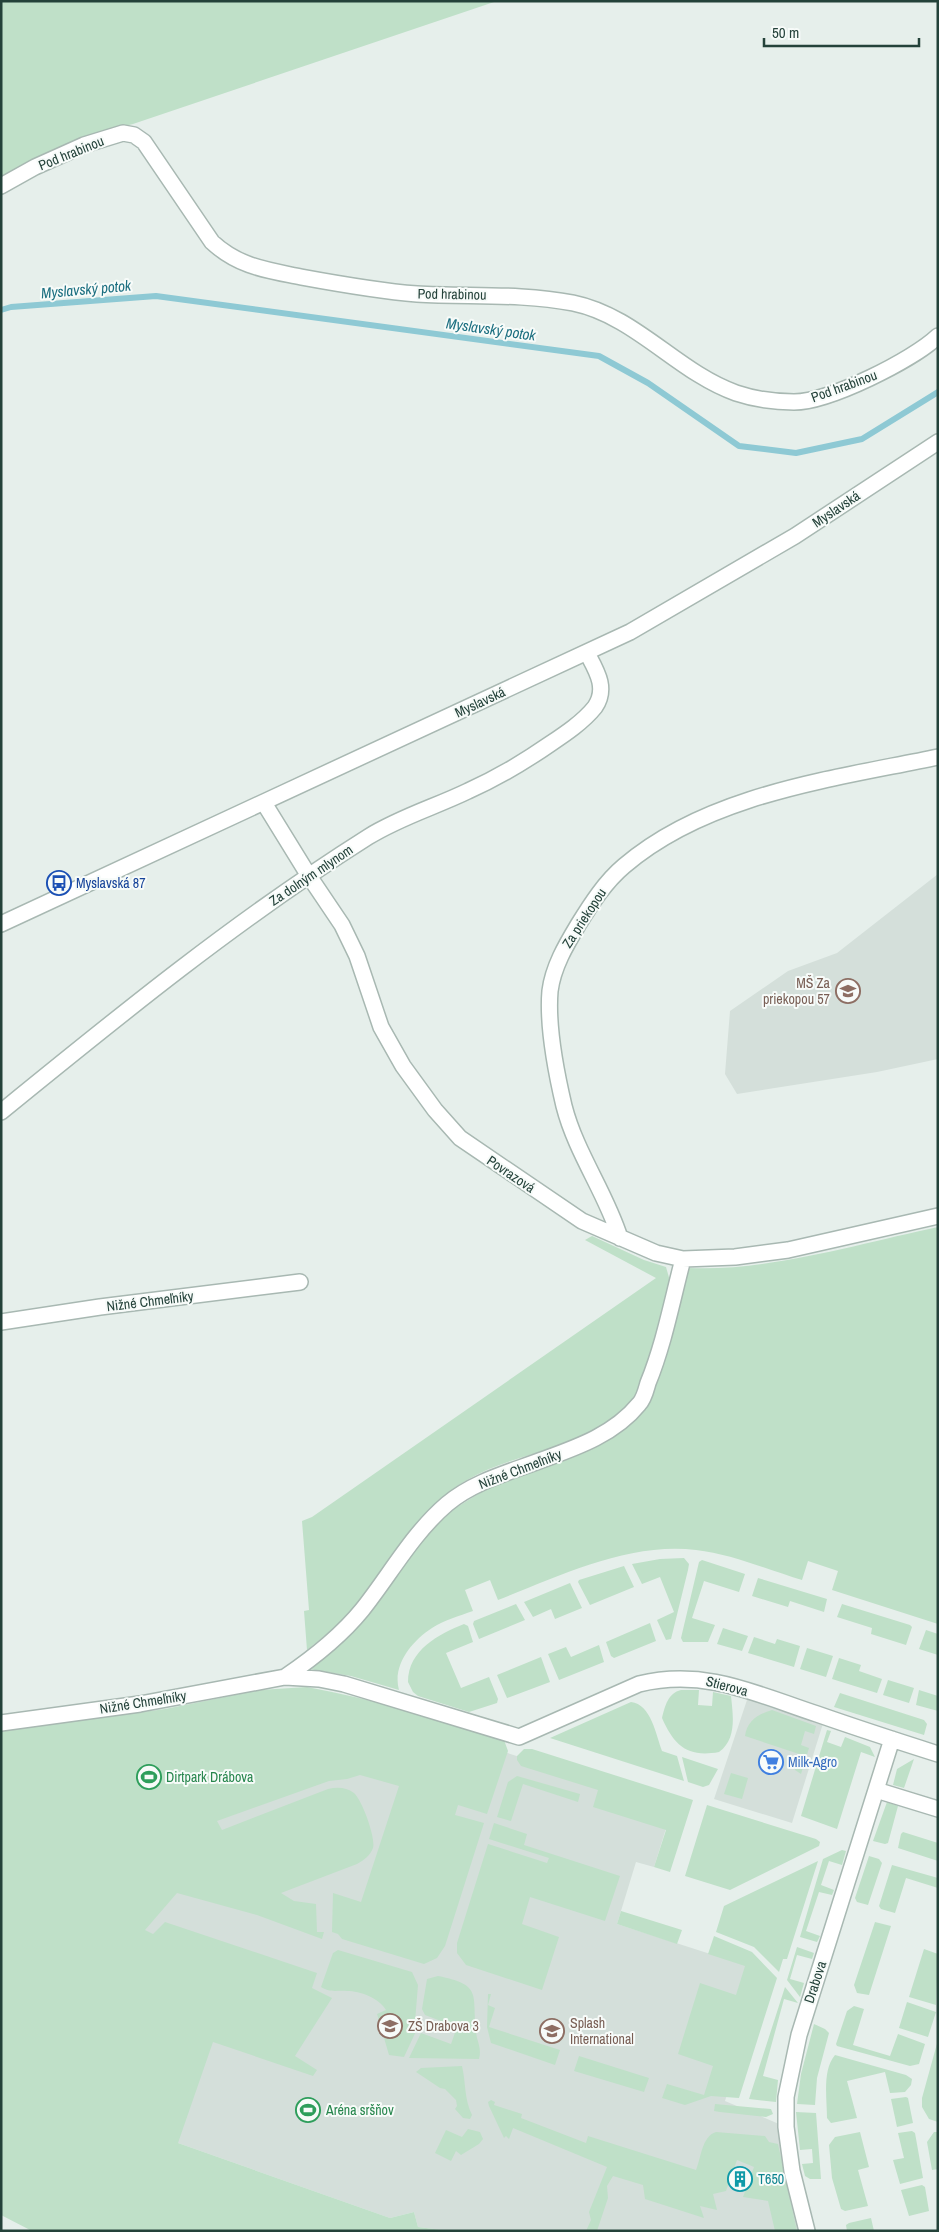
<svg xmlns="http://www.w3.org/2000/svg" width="939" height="2232" font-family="'Archivo Narrow',sans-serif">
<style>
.built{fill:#d4dfda}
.green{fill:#bfe0c8}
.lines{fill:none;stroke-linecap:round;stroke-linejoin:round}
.stream{stroke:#8ec9d4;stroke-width:6}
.minor-casing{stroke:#a8b8b2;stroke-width:18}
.tertiary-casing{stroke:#a8b8b2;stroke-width:18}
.minor{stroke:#fff;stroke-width:15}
.tertiary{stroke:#fff;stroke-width:15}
.labels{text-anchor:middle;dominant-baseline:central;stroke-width:4;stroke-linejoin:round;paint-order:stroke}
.street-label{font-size:14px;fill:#24423a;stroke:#f7fbf9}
.transit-label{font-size:14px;fill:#164399;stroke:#f7fbf9;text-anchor:start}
.education-label{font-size:14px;fill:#785e54;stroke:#f7fbf9;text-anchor:start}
.shop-label{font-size:14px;fill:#366cbe;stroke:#f7fbf9;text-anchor:start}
.leisure-label{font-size:14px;fill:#27864d;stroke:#f7fbf9;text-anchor:start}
.culture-label{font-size:14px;fill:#0d838f;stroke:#f7fbf9;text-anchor:start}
.water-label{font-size:15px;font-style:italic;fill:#1c6f80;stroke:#f7fbf9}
</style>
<rect width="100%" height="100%" fill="#e6efeb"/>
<!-- built -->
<path class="built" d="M938,874v185l-61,13 -140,22 -12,-20 5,-63 58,-40 49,-18z
M750,1691l75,26 -33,106 -78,-24z
M426,1727l247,79 -19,61 -18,-5 -19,62 149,48 -41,129 61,26 24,104h-360l-32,-4 -4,-15 -24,6 -212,-75 -71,-294z"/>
<!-- green -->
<path class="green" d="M1,1h496l-364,123 -44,11 -88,44z
M938,1227v397l-106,-34 6,-19 -30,-10 -6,19c-34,-10 -70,-26 -106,-30 -68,-8 -136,26 -198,50l-8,-20 -25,10 8,21c-14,5 -29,9 -41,17 -20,13 -40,37 -33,62l-48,-14 -42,-7 117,-134 28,-26 32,-20 101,-39 17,-8 21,-14 43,-82 21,-78c77,4 173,-25 249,-41z
M592,1236l52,24 22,7 4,14c-9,35 -16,87 -35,117 -3,5 -9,9 -13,13 -43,41 -107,40 -155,69 -16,9 -29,21 -41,34l-72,98 -47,38 -3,-39 5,-1 -7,-89 10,-4 344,-239 -71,-38z
M684,1558l5,6 -1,6 -16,65 -1,4 -5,1 -9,-20 17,-8 -14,-35 -18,7 -10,-20 28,-5z
M702,1560l43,14 -6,18 -35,-11 -12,37 23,7 -7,17h-25l-2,-4 18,-76z
M624,1566l10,21 -44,18 -12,-23 1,-2z
M758,1578l69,21 -3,13 -34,-11 -2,6 -36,-11z
M570,1583l12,25 -27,11 -4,-10 -18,8 -9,-15z
M516,1604l9,16 -46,19 -6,-15 1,-3z
M842,1604l68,21 2,2 -6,18 -35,-11 1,-6 -35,-11z
M650,1623l6,18 -42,17 -3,-2 -5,-14z
M464,1624l4,2 5,16 -27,11 15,35 28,-11 9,22 -1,4 -28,9 -51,-16 -5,-4 -5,-10c0,-32 31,-48 56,-58z
M723,1628l25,8 -6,15 -25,-7z
M926,1630l12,4v21l-19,-6z
M754,1637l21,7 2,-5 23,7 -6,21 -46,-14z
M599,1645l5,17 -45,18 -11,-26 18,-7 5,10z
M807,1648l26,8 -7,21 -26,-8z
M541,1657l9,25 -43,16 -10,-23z
M839,1658l22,7 -2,6 23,8 -5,14 -45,-14z
M888,1680l26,8 -5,15 -26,-8z
M307,1687c67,12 132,33 197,53l4,11 -21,63 -29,-9 -3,10 29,8 -39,123 -8,12 -13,6 -82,-25 -4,-5 -6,-2 1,-39 28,9 38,-116 -39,-11 -13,4 -18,2 -112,40 5,9 106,-41c9,-2 18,-2 26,4 8,7 22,45 19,55 -3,8 -9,12 -16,16l-76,29 13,8 22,3 1,28h7l-2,7 -65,-24 -80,-22 -32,37 8,4 12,-12 152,51 -5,15 20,10 -37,58 22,14 -4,6 -100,-34 -35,101 212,75 24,-6 4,15 32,4h-418l-31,-16v-484l164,-22 95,-19z
M681,1690h18l-1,15 14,1 1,-14 18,4c2,19 6,43 -12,56 -32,6 -45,-7 -57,-34 3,-12 6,-25 19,-28z
M919,1690l19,6v15l-22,-6z
M840,1693l84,27 3,4 -3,11 -90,-28z
M631,1702c20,2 25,33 31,49l15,5 7,25 -134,-43z
M772,1710l44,16 -2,8 -9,-3 -4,14 8,3 -8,26 -6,-4 4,-16 -54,-18c2,-15 13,-22 27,-26z
M827,1730l4,1 -4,11 14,5 4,-10 25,10 5,10 -14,-5 -24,77 -36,-13z
M524,1749h8l161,51 -23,72 -16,-5 12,-37 -73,-23 5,-17 -77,-24 -4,-6v-4z
M682,1757l36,12 -9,16 -6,2 -15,-5z
M914,1759l-10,29 -11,-3 4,-16z
M731,1773l17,5 -6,21 -18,-5z
M517,1776l63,18 -2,8 -55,-18 -12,37 -14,-4 11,-35z
M887,1802l11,4 -10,37 -3,1 -12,-3z
M707,1805l109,34 4,3 -1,4 -89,44 -45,-14z
M494,1823l33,11 -3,11 96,31 -15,45 -75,-24 -8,27 37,13 -17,53 -76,-25 -9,-12v-10l31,-99 59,19 2,-5 -60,-19z
M903,1832l35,11v18l-40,-13 3,-14z
M842,1850l4,1 -4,14 -13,-4 -8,24 13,5 -2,5 -13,-3 -13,39 14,5 -3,6 -17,-5 23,-78z
M869,1856l10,3 3,4 -14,42 -11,-3 -2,-4z
M818,1861l-31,98h-4l-4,13 -25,-25 -38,-15 8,-26z
M892,1865l46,13v10l-32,-10 -11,35 -14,-4 -2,-3z
M621,1911l61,19 -5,14 -60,-20z
M875,1922l16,4 -22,69 -12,-2 -3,-8z
M714,1936l38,16 25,26 -38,120 -28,-2 -26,9 -23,-7 5,-14 37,11 9,-29 -35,-12 22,-71 36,12 9,-29 -37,-12z
M797,1947l17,6 -2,6 -15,-4 -7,24 14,4 -4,14 -13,-17z
M924,1949l14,5 -2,51 -27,-8z
M338,1950l74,22 6,13 -3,37 3,5 -14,30 -15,-2 -12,-41 9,-4c-7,-12 -26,-19 -39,-19 -11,-1 -16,2 -26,-4l12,-34z
M438,1976c45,9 34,18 38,56 1,10 6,16 3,27l-70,-1 12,-25 30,11 6,-17 -32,-12 -3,-6 5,-30z
M785,1987l13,16 -14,-4 -21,77 15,4 -2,22 -27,-3z
M488,1994h3l-3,11 7,3 -6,19 71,23 -5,15 -64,-22 -4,-16z
M907,2002l29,10 -8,25 -29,-9z
M854,2006l10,3 -11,36 37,11 8,-22 27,10 -6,20 -9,2 -73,-20 -1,-2 11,-33z
M814,2024l11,5 4,4 -12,45 -2,27 -18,-1 4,-30z
M938,2040v82l-9,-3 -7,-12v-9z
M835,2055l71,20 6,4 -1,6 -6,7 -15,1 -5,-21 -38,9 10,37 -26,5 -4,-5c0,-19 -5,-48 8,-63z
M579,2056l70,22 -5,14 -70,-21z
M462,2066c4,17 2,33 10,49l-2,4 -7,-1 -8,-9 2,-3 -1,-6 -11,-11 -5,-1 -24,-16 5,-4z
M906,2097l2,1 5,25 -16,4 -6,-28z
M491,2100l4,2 -1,3 28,9 -1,4 65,25 2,-7 108,34c5,-12 6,-34 20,-38l49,4 4,6 9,2 19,87h-22l-7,-30 -25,-4 11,-30 -17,-7 -11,31 -13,3 4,16 -17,-4 4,12 -59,-19 -2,-14 -30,-9 -6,10 1,12 -11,33h-11l5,-11 -2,-8 18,-45 -94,-39 -4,11 -3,-3 -2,2 -15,-32 -1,-4z
M715,2104l56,5 2,5 -7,3 -46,-5 -6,-1z
M796,2112l20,1 5,66h-11l-5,-3 -3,-12 11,-1 -1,-14 -12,1z
M468,2129l12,3 3,7 -4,5 -18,11 -5,-4 -5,10 -16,-8 11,-23 16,7z
M912,2131l3,2 8,45 -23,6 -7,-24 11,-2 -6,-25z
M860,2132l9,35 -11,3 10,36 -23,5 -4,-2 -9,-31 -3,-33 6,-8z
M934,2132h4v37l-6,1 -5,-28z
M922,2185l3,2 4,24 -20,5 -8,-26z
M871,2218l3,13h-27l-1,-6 3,-2z"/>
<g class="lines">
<!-- stream -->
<path class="stream" d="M1,310l10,-3 145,-11 443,60 49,27 91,63 57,7 66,-14 76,-47"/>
<defs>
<path id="minor" d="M1,186l34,-19 49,-22 39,-12 11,2 10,7 68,100c27,25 55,28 89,35 38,7 77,14 116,17 52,3 104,-1 156,9 63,13 104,69 163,90 18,6 39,9 58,9 35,0 119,-42 144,-66
M264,803l45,73 33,49 15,31 24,71 22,39 32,44 25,28 122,83 74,32 27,6 52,-2 53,-7 150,-34
M1,1112c119,-97 237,-193 367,-275 32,-20 67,-30 100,-46 29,-13 56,-29 82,-47 15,-10 33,-22 45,-37 13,-19 1,-37 -8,-54
M620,1238c-14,-45 -44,-85 -56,-132 -8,-34 -17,-80 -14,-115 3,-24 16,-46 28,-66 13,-21 27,-43 46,-59 84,-72 209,-87 314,-109
M1,1322l99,-15 200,-25
M285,1677c28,-19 55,-40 77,-67 28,-35 50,-76 85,-106 26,-22 60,-31 92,-43 36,-13 75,-26 100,-57 5,-5 7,-14 9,-21 16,-39 24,-82 35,-124
M1,1723l139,-19 145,-27 34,2 25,5 175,53 120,-53c66,-16 117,10 178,30 40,14 80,27 121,40
M876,1790l62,19
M807,2231l-15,-60 -6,-44v-30l13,-62 93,-296"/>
<path id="tertiary" d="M1,924l629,-292 165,-96 143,-94"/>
</defs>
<!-- minor casing -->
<use href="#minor" class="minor-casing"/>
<!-- tertiary casing -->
<use href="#tertiary" class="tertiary-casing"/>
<!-- minor -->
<use href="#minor" class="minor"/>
<!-- tertiary -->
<use href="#tertiary" class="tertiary"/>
</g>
<!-- icons -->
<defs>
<symbol id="bus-ring" viewBox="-11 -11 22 22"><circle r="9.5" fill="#f7fbf9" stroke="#1a4fb4" stroke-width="1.5"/><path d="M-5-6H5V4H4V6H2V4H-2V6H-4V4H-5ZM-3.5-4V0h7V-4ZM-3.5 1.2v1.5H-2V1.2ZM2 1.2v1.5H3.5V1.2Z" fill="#1a4fb4"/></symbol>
<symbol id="school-ring" viewBox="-11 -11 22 22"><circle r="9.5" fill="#f7fbf9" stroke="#8d6e63" stroke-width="1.5"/><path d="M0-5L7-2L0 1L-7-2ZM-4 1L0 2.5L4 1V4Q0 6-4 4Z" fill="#8d6e63"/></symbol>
<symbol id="supermarket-ring" viewBox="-11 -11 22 22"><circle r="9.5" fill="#f7fbf9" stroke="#3f7fe0" stroke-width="1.5"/><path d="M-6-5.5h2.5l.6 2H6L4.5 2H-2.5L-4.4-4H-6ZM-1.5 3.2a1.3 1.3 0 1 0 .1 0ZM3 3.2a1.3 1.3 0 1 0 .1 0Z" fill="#3f7fe0"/></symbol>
<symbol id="stadium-ring" viewBox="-11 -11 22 22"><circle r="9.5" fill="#f7fbf9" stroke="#2e9e5b" stroke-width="1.5"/><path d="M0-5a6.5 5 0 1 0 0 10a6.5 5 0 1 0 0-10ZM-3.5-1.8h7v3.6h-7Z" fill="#2e9e5b"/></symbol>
<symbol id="building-ring" viewBox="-11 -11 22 22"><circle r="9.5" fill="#f7fbf9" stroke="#0f9aa8" stroke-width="1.5"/><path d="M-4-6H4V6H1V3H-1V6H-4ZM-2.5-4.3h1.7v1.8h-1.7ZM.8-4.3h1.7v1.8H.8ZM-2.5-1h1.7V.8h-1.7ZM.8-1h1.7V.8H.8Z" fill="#0f9aa8"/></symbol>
</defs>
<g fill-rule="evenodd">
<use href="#bus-ring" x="45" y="869" width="28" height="28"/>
<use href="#school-ring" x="834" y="977" width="28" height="28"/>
<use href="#supermarket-ring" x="757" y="1748" width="28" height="28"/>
<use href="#stadium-ring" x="135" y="1763" width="28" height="28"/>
<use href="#school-ring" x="376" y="2012" width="28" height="28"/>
<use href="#school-ring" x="538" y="2017" width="28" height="28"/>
<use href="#stadium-ring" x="294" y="2096" width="28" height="28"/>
<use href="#building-ring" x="726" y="2165" width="28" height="28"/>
</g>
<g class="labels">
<!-- street labels -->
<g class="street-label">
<text transform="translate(71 153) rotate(-22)">Pod hrabinou</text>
<text transform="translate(452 294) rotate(1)">Pod hrabinou</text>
<text transform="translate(844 386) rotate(-20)">Pod hrabinou</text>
<text transform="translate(836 509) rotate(-34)">Myslavská</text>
<text transform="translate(480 702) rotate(-25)">Myslavská</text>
<text transform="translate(311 875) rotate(-34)">Za dolným mlynom</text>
<text transform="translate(584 918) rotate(-57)">Za priekopou</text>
<text transform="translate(511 1174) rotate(34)">Povrazová</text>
<text transform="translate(150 1301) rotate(-7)">Nižné Chmeľníky</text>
<text transform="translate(520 1469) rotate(-21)">Nižné Chmeľníky</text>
<text transform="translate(727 1686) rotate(15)">Stierova</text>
<text transform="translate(143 1702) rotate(-9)">Nižné Chmeľníky</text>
<text transform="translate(815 1982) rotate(-72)">Drabova</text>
</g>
<!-- transit labels -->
<g class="transit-label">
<text x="76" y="883">Myslavská 87</text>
</g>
<!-- education labels -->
<g class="education-label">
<text x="830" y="983" text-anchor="end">MŠ Za<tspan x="830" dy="16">priekopou 57</tspan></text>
<text x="570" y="2023">Splash<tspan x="570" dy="16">International</tspan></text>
<text x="408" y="2026">ZŠ Drabova 3</text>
</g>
<!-- shop labels -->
<g class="shop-label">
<text x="788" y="1762">Milk-Agro</text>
</g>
<!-- leisure labels -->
<g class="leisure-label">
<text x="166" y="1777">Dirtpark Drábova</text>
<text x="326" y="2110">Aréna sršňov</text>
</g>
<!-- culture labels -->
<g class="culture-label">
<text x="758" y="2179">T650</text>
</g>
<!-- water labels -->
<g class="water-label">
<text transform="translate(86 289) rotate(-5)">Myslavský potok</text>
<text transform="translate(491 329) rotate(8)">Myslavský potok</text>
</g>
</g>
<!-- border -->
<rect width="939" height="2232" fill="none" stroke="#24423a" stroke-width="5"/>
<!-- scale -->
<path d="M764 38v8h155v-8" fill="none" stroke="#24423a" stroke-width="2.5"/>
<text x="772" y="38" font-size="15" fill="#24423a" stroke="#f7fbf9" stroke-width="4" paint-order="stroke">50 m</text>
</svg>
